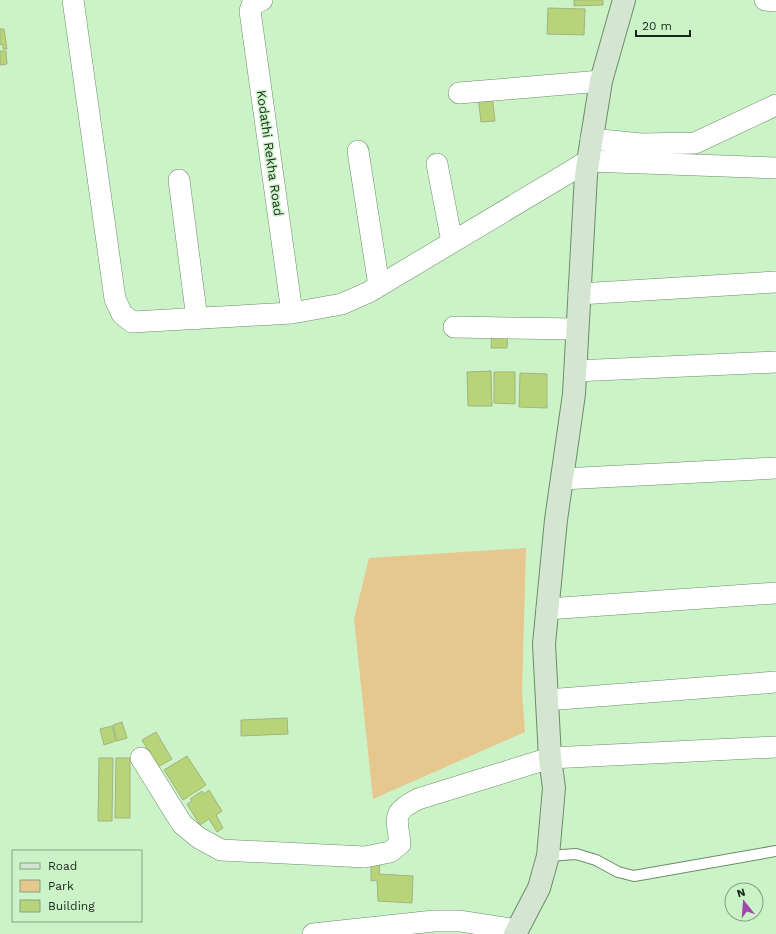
<svg xmlns="http://www.w3.org/2000/svg" width="776" height="934" font-family="'Work Sans',sans-serif">
<style>
.green{fill:#e6c78e}
.building{fill:#b8d478;stroke:#a3b381}
.lines{fill:none;stroke-linecap:round;stroke-linejoin:round}
.lane-casing{stroke:#6a8e67;stroke-width:12}
.street-casing{stroke:#6a8e67;stroke-width:22}
.secondary-casing{stroke:#6a8e67;stroke-width:24}
.lane{stroke:#fff;stroke-width:10}
.street{stroke:#fff;stroke-width:21}
.secondary{stroke:#d4e6d2;stroke-width:22}
.labels{text-anchor:middle;dominant-baseline:central;stroke-width:3;stroke-linejoin:round;paint-order:stroke}
.street-label{font-size:13px;fill:#192718;stroke:#ccf3c8}
</style>
<rect width="100%" height="100%" fill="#ccf3c8"/>
<!-- green -->
<path class="green" d="M526,548l-4,144 3,40 -152,67 -19,-180 15,-61z"/>
<!-- building -->
<path class="building" d="M574,0h29v5l-29,1z
M548,8l37,1 -1,26 -37,-1z
M0,29h4l3,20h-4v-5l-3,1z
M0,51h6l1,13 -7,1z
M492,95l3,26 -14,1 -3,-25z
M492,329l16,1 -1,18h-16z
M491,371l1,35h-24l-1,-34z
M494,372h21v32l-21,-1z
M520,373l27,1v34l-28,-1z
M287,718l1,16 -47,2v-16z
M122,722l5,16 -10,3 -4,-16z
M112,726l4,15 -12,4 -4,-16z
M156,732l16,27 -14,8 -16,-27z
M187,756l19,29 -23,15 -19,-30z
M99,758h14l-1,63h-14z
M116,758h14v60h-15z
M209,790l13,21 -6,4 7,13 -6,4 -8,-13 -9,6 -13,-21 5,-3 -2,-2 12,-8 2,3z
M371,865h9l-1,9 34,2 -1,27 -34,-2 -1,-21 -6,1z"/>
<g class="lines">
<defs>
<path id="lane" d="M548,856l28,-2 20,6 22,12 16,4 142,-25"/>
<path id="street" d="M73,0l42,299 7,15 10,8 160,-9 50,-9 27,-12 219,-131 188,7
M262,0l-10,5 -2,6 42,302
M765,0l11,1
M459,93l142,-12
M591,139l50,5 54,-1 81,-38
M358,151l21,135
M437,164l15,78
M179,180l18,139
M579,294l197,-12
M454,327l123,2
M575,371l201,-9
M562,479l214,-11
M547,609l229,-16
M547,700l229,-18
M141,758l41,66 17,14 22,12 144,7 25,-5 10,-8c-3,-28 -9,-31 18,-45l132,-41 226,-11
M313,934l121,-13h26l57,9"/>
<path id="secondary" d="M515,934l24,-46 9,-32 6,-68 -4,-30 -6,-114 12,-124 18,-126 12,-219 15,-94 23,-81"/>
</defs>
<!-- lane casing -->
<use href="#lane" class="lane-casing"/>
<!-- street casing -->
<use href="#street" class="street-casing"/>
<!-- secondary casing -->
<use href="#secondary" class="secondary-casing"/>
<!-- lane -->
<use href="#lane" class="lane"/>
<!-- street -->
<use href="#street" class="street"/>
<!-- secondary -->
<use href="#secondary" class="secondary"/>
</g>
<g class="labels">
<!-- street labels -->
<g class="street-label">
<text transform="translate(270 153) rotate(82)">Kodathi Rekha Road</text>
</g>
</g>
<!-- legend -->
<rect x="12" y="850" width="130" height="72" fill="#ccf3c8" stroke="#84a182"/>
<rect x="20" y="863" width="20" height="6" fill="#d4e6d2" stroke="#84a182"/>
<text x="48" y="870" font-size="12" fill="#192718">Road</text>
<rect x="20" y="880" width="20" height="12" fill="#e6c78e" stroke="#84a182"/>
<text x="48" y="890" font-size="12" fill="#192718">Park</text>
<rect x="20" y="900" width="20" height="12" fill="#b8d478" stroke="#84a182"/>
<text x="48" y="910" font-size="12" fill="#192718">Building</text>
<!-- north arrow -->
<g transform="translate(744 902) rotate(343)"><circle r="19" fill="#ccf3c8" stroke="#84a182"/>
<path d="M0-3L7 15L0 10L-7 15Z" fill="#a245af"/>
<text y="-6" font-size="11" font-weight="bold" text-anchor="middle" fill="#192718">N</text>
</g>
<!-- scale -->
<path d="M636 30v6h54v-6" fill="none" stroke="#192718" stroke-width="2"/>
<text x="642" y="30" font-size="12" fill="#192718" stroke="#ccf3c8" stroke-width="3" paint-order="stroke">20 m</text>
</svg>
